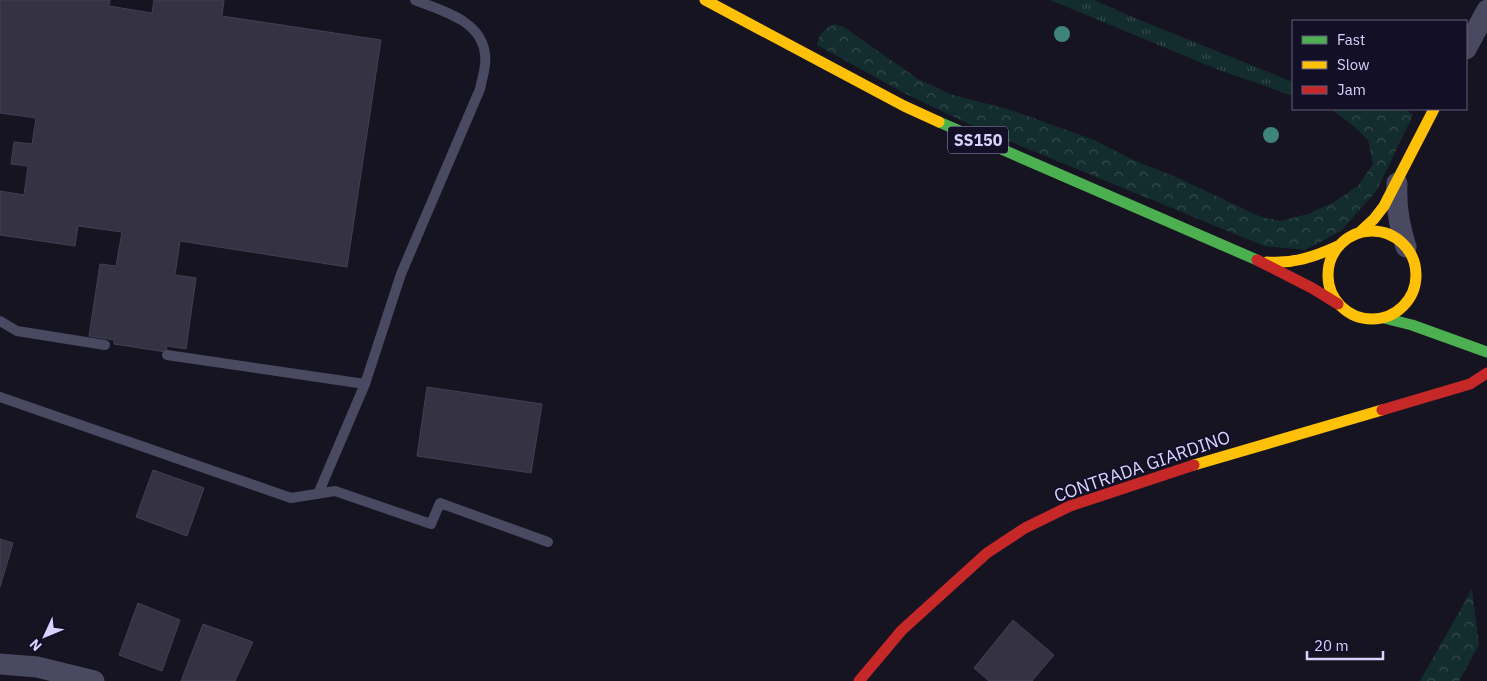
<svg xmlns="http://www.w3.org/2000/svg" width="1487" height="681" font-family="'IBM Plex Sans',sans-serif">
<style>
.grass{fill:url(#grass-tufts)}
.forest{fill:url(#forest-crowns)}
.building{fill:#343243;stroke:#433f54}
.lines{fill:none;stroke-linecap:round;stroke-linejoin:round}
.lane{stroke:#4a4962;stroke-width:10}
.street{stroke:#4a4962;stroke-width:21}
.fast{stroke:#4caf50;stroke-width:11}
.slow{stroke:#ffc107;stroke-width:11}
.jam{stroke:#c62828;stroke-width:11}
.tree{fill:#3e8478}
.labels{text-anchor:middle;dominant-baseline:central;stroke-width:4.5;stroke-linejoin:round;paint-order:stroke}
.shield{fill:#130f26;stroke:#9e99be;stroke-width:1}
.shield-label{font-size:16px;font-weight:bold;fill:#d9d4ff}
.street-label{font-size:18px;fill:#d9d4ff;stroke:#130f26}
</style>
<defs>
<pattern id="grass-tufts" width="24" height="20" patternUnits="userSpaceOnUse" patternTransform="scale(1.25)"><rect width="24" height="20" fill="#132c2d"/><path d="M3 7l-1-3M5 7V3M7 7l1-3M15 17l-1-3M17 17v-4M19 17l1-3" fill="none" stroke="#354a4c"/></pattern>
<pattern id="forest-crowns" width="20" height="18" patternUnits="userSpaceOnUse" patternTransform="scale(1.25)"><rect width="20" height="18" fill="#132c2d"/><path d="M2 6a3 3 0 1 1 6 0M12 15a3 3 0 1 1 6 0" fill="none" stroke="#354a4c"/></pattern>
</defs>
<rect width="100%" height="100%" fill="#161421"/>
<!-- grass -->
<path class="grass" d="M1050,0h44l41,18 158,64v14l-74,-26z"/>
<!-- forest -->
<path class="forest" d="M835,24l9,3 74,52 35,16 58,15 83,30 39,20 43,17 85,40 20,4 27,-7 28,-13 23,-16 14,-21 -5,-24 -16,-15 -21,-16h74l8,6 -36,75 -36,41 -36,19 -41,-4 -289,-119 -71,-34 -87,-48c3,-13 7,-16 18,-21z
M1472,589l7,56 -20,36h-39z"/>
<!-- building -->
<path class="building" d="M0,0h110l-1,6 43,7 2,-13h70l-2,16 159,24 -34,227 -167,-26 -5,34 21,3 -10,71 -19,-3 -1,6 -52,-8v-4l-25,-4 11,-72 16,2 6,-34 -44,-6 -3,20 -75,-11v-44l24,4 4,-29 -17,-2 3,-22 18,2 4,-26 -36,-5z
M427,387l115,17 -11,69 -114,-17z
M153,470l51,18 -17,48 -51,-19z
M0,539l13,4 -13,44z
M138,603l42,17 -18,51 -43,-16z
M1013,620l41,35 -22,26h-43l-15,-13z
M203,624l50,18 -18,39h-54z"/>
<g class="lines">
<!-- lane -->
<path class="lane" d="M0,321l17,10 88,14
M167,355l198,29
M0,397l291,101 44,-7 96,33 9,-21 108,39
M318,494l47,-110 36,-110 79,-185c2,-11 7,-23 5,-35 -4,-34 -43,-43 -70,-54"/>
<!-- street -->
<path class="street" d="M1466,49l21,-39
M1397,183c-1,24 2,41 9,64
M0,664l37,3 57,14"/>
<!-- fast -->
<path class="fast" d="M939,122l318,138
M1384,318l28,7 75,27"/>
<!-- slow -->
<path class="slow" d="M705,0l199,106 35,16
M1328 275a44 44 0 1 1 88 0a44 44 0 1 1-88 0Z
M1360,232l14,-13 10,-13 50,-97
M1267,262c26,2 47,-5 71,-16
M1194,465l188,-55"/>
<!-- jam -->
<path class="jam" d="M1257,260l55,28 26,16
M1382,410l88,-26 17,-11
M859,681l43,-51 85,-77 38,-25 45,-22 124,-41"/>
</g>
<!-- trees -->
<g class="tree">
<circle cx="1062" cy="34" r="8"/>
<circle cx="1271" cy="135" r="8"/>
</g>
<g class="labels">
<!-- shield labels -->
<rect class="shield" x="948" y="126.5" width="60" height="27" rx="4"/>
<g class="shield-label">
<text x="978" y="140">SS150</text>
</g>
<!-- street labels -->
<g class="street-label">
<text transform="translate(1142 466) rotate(-19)">CONTRADA GIARDINO</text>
</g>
</g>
<!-- legend -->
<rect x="1292" y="20" width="175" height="90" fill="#130f26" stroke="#625e7d"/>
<rect x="1302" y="36" width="25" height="8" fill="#4caf50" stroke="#625e7d"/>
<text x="1337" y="45" font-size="15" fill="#d9d4ff">Fast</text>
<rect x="1302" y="61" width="25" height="8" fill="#ffc107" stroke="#625e7d"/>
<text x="1337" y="70" font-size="15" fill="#d9d4ff">Slow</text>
<rect x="1302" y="86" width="25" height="8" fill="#c62828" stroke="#625e7d"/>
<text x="1337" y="95" font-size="15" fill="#d9d4ff">Jam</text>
<!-- north arrow -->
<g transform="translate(45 636) rotate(226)" stroke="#130f26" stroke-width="4" paint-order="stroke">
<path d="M0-4L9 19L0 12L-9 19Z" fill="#d9d4ff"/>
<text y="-8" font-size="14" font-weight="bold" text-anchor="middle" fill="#d9d4ff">N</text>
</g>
<!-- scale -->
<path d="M1307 651v8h76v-8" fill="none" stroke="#d9d4ff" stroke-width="2.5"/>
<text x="1314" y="651" font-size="15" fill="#d9d4ff" stroke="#130f26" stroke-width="4" paint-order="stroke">20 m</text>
</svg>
